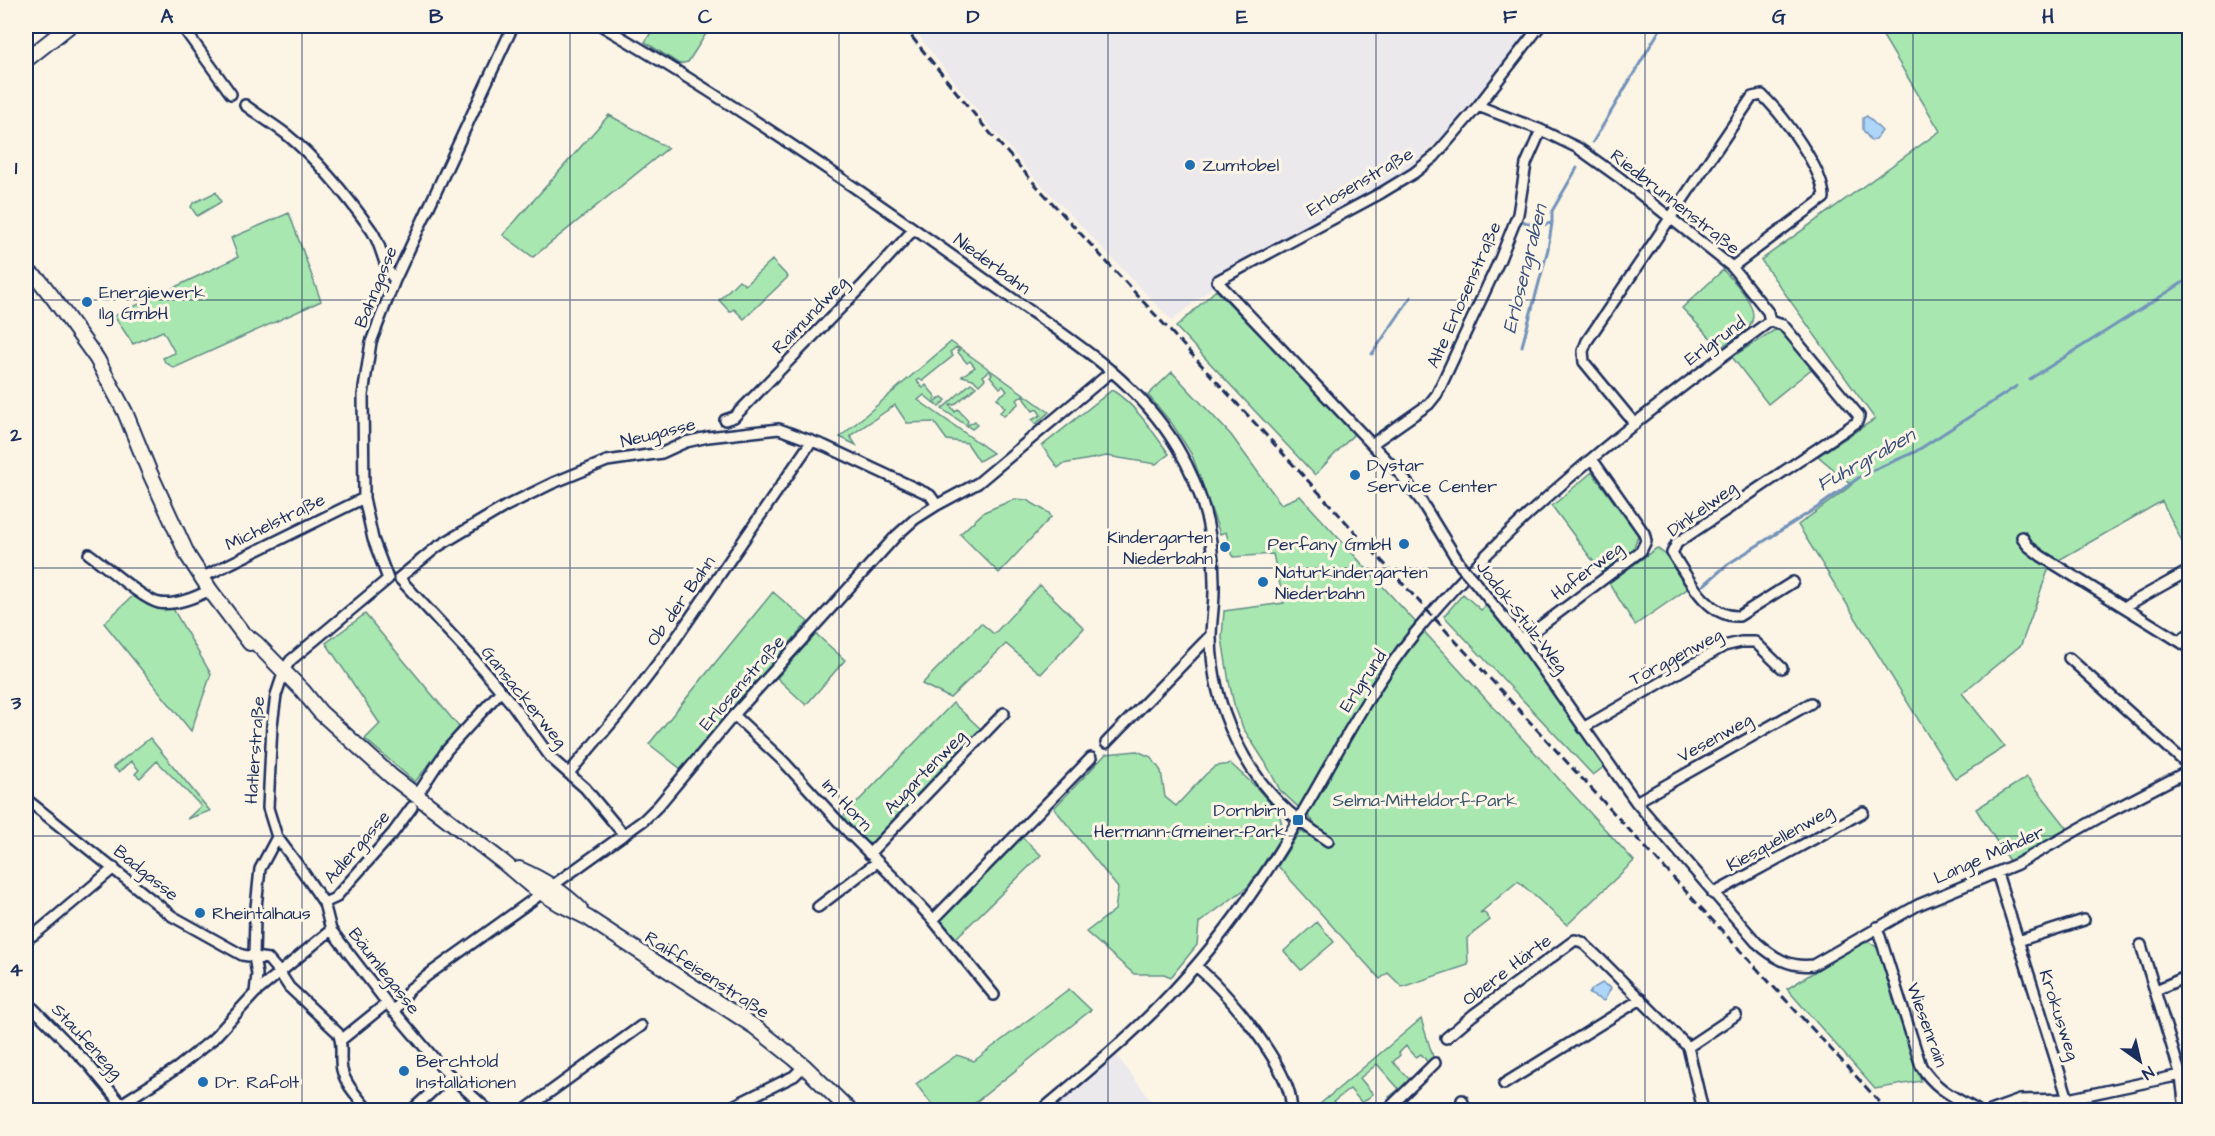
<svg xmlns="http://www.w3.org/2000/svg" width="2215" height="1136" font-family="'Architects Daughter',sans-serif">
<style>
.built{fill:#ece9ed}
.green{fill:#a8e8b0;stroke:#628c87;stroke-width:1.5}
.water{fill:#add6f8;stroke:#7393ba;stroke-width:1.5}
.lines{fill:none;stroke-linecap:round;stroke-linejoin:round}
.stream{stroke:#7393ba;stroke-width:3}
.street-casing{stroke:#1b2f5e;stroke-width:14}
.secondary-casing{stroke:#1b2f5e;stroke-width:18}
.street{stroke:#fcf5e5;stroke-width:9}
.secondary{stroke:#fcf5e5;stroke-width:14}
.rail{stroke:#1b2f5e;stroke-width:3;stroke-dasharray:9 4.5;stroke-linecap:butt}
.street-bridge-casing{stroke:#1b2f5e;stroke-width:14;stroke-linecap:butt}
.street-bridge{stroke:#fcf5e5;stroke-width:9}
.grid{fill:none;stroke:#1b2f5e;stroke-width:1.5;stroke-opacity:0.55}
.poi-dot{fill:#1f6fb2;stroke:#fcf5e5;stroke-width:2}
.labels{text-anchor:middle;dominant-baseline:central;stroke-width:6;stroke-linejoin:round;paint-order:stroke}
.poi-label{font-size:18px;fill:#1b2f5e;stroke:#fcf5e5;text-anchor:start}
.street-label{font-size:18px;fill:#1b2f5e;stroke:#fcf5e5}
.park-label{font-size:18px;fill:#37546e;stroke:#fcf5e5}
.water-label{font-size:20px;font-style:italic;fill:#38507d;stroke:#fcf5e5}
.neatline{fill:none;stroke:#1b2f5e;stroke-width:2}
.grid-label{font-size:20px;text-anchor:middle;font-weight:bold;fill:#1b2f5e}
</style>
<rect width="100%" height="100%" fill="#fcf5e5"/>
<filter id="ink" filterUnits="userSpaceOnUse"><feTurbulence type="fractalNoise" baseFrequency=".0167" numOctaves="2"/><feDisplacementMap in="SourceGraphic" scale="12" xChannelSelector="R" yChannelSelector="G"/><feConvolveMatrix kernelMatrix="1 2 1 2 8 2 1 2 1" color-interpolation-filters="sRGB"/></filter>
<g filter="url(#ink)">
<!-- built -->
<path class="built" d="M911,26h621l-80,101 -44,44 -163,89 -73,61 -137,-143 -53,-61z
M1117,1056l41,53 -105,1z"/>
<!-- green -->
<path class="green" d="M655,26h56l-23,36 -9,2 -34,-22z
M1877,26h312v530l-27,-55 -112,64 -29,80 -59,48 43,54 -50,32 -157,-254 54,-40 -34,-29 57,-37 -114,-159 179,-129z
M609,115l59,33 -135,109 -30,-22z
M216,192l5,10 -24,14 -6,-9 2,-4z
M289,213l32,88 -147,67 -9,-6 -2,-4 12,-5 -12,-22 -30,13 -19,-28 124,-59 -7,-19z
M772,260l16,17 -44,42 -10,-10 -4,3 -11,-12 20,-20 6,5z
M1723,270c11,11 39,39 27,55 -7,9 -21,16 -30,23l-38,-40z
M1216,290l139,143 -40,42 -139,-148z
M1777,330l6,1 31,36 -46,37 -36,-47 41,-26z
M951,342l98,70 -13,12 -4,-4 9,-5 -4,-6 -4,2 -9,-12 1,-1 -2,-3 -6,5 2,3 -15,13 -4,-4 5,-4 -8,-10 10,-7 -4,-5 -3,2 -10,-12 2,-2 -3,-3 -6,5 2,3 -6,6 -6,-6 -11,-3 13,-9 -5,-6 -3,2 -10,-12 2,-1 -2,-3 -7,5 3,4 -31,25 -2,-2 -3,2 6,7 3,-3 10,12 -2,2 2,2 6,-4 4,3 -7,7 -15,-12 -6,5 75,53 -14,8 -12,-18 -20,-3 -13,-18 -27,1 -12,-18 -45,31 6,9 -16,-8z
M1172,372l59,63 50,69 19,-8 334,365 -67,64 -49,-44 -38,32 4,-1 6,8 -23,18 1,27 -66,22 -14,-14 -8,6 -102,-113 22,-35 5,3 8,-13 -33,-31 -15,-28 -22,-34 -9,-24 -5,-22 -7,-44 2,-27 60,-8 -11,-49 -40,3 -7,-25 -6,2 -28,-79 -19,-30 -25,-30z
M971,383l5,4 -22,18 -2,-1 -2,1 5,7 3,-3 10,12 -1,2 1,2 7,-4 2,4 -5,4 -30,-20z
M1112,390c25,16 40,41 57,64l-13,10 -49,-8 -44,8 -5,4 -16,-22z
M1592,472l46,63 -5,15 -31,23 -50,-67z
M1015,499l12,1 22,13 2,4 -52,56 -39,-39 24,-22z
M1657,548l13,10 20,29 -55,38 -26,-42z
M1040,585l44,43 -43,46 -35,-30 -56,54 -28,-14 59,-61 13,11z
M773,592l35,30 -127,147 -32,-25z
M135,594l37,13 39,67 -20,57 -87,-108z
M1463,594l18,16 6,-5 22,26 96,135 -12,9 -149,-159z
M365,614l94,113 -44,55 -50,-43 15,-15 -54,-81z
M816,634l29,26 -39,45 -29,-27z
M953,703l30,28 -109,112h-10l-22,-25z
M150,738l60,73 -23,8 14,-13 -44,-45 -17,17 -5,-4 4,-4 -8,-9 -12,11 -6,-5z
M1137,751l14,6 10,14 4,26 11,9 30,-32 10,-8 15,-2 23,21 25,28 5,19 -35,54 -50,37 -2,22 -26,32 -7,-3h-30l-48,-42 29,-22 3,-22 -64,-80 52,-54z
M2027,777l42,53 -30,19 -30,12 -33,-52z
M1022,837l19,18 -85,83 -17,-19z
M1317,922l17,20 -33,28 -17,-19z
M1869,942l10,7 42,132 -46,8 -88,-100 70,-44z
M1069,989l22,21 -125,100h-30l-20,-26 41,-29 17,6z
M1421,1019l13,41 -4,5 -9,-11 -5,3 -10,-11 -7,7 1,2 -7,7 18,19 -18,20 -4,-4 10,-8 -22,-25 -17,14 13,16 -11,9 -12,-14 -17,13 7,8h-27z"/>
<!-- water -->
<path class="water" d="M1867,116l15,15 -6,8 -5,2 -8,-11v-12z
M1602,983l9,5 -7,13 -15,-7 3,-5z"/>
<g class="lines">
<!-- stream -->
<path class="stream" d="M1593,142l69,-116
M1522,221l13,5 17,-3
M1522,346l26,-97 4,-26v-12l25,-43
M1372,354l39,-57
M2030,379l160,-101
M1704,585l24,-21 90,-57 46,-33 51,-22 102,-66"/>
<defs>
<path id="street" d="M182,26l49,68
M602,26c134,78 262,166 388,257 67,48 144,91 187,164 27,44 38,93 37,144 0,16 -3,31 -3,47 1,68 34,141 89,183 9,7 19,14 28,20
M245,105c13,10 28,19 41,29 33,27 62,63 86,97 11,17 11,37 23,49
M1478,106l63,24 37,18 42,30 112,89 36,45 2,9
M1770,321l13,4 76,91 -2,6 -180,121 -5,10c15,23 35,65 67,63l54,-34
M725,420l9,-3 128,-131 52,-57
M1635,424l-51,-62 -1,-11 4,-10 165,-244 10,-2c21,20 62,75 62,103l-92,69
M1372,444l57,-40 8,-10 63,-135 18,-45 8,-50 15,-34
M2022,537l6,9 13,10 149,92
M89,554c16,11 54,46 70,49 16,3 37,-6 51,-13
M1461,566l-40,-65 -20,-26 -184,-194 164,-88 33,-20 20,-16 44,-51 62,-80
M201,578l163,-80
M399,578l38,-31 69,-41 47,-23 54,-22 55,-8 24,-11 22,-5 71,-8 46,17 105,49 7,10
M399,578l75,81 38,45 39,54 34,30 39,47
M1474,581l48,59 114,162 120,140c17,15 33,26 57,23l105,-60 99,-41 92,-52 81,-42
M2124,607l66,-37
M1522,640l119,-89 5,-10 -2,-8 -52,-74
M2179,641l11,-8
M2069,658l121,109
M734,715l50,47 64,70 50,50 35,38 61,75
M1583,728l141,-82 17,-4h14l27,26
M1106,743l105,-108
M569,773l54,-64 45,-59 143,-208
M416,797l30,-46 54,-59
M26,799l146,117 70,39 26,4 12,14 9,14 49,46c6,12 1,24 4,37 4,16 17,28 26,40
M1636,802l175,-99
M869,854l135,-141
M1997,873l71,226
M1713,894l150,-82
M324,903l11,-5 58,-65 19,-26
M818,907l59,-45
M933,920l158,-162
M1877,927l44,139c14,23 33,31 56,44
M26,937l6,-1 8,-6 74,-62
M2018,941l66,-21
M2141,945l40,131 4,34
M1196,966c31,26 81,87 93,126 2,6 2,13 3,18
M2156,990l34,-15
M255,993l2,-19 -3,-17 1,-40 5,-48 17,-32
M26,1001l62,63 34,41
M394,1012l16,-23 22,-17 212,-152 15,-15 75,-90 162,-179 19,-17 22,-14 41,-22 134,-112
M1446,1038l27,-23 102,-75 7,2 19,18 87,87 15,63
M341,1040l46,-37
M1688,1047l48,-32
M1504,1084l137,-85
M1462,1100l4,10
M112,1110l65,-42 36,-29 42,-46 76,-63
M412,1110l38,-35
M488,1110l-45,-41 -56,-66 -56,-73 -7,-27 -21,-31 -26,-35 -9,-29 4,-83 4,-30 9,-27 6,-8 97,-81 -15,-40 -9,-41 -1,-103 8,-53 24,-62 118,-254
M525,1110l116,-84
M725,1110l69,-34 10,-10
M1042,1110c39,-33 81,-67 118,-105 38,-39 72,-82 102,-127 54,-79 92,-170 153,-245 100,-121 228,-219 355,-312
M1387,1110l48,-47
M1992,1110l28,-10 48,-1 122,-26"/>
<path id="secondary" d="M26,60l43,-34
M26,270l14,11 14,18 43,60 28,53 24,59 39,85 22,34 40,53
M247,636l9,7 47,48 17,21 71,64 112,86 27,23 30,19 28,14 167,109 49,39 45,44
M519,869c23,10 43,22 61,40"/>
</defs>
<!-- street casing -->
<use href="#street" class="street-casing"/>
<!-- secondary casing -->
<use href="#secondary" class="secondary-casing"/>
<!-- street -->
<use href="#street" class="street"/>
<!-- secondary -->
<use href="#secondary" class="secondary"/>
<!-- rail -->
<path class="rail" d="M903,26l80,99 51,58 853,927"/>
<defs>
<path id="street-bridge" d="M1461,566l13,15"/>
</defs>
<!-- street-bridge casing -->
<use href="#street-bridge" class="street-bridge-casing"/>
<!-- street-bridge -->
<use href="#street-bridge" class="street-bridge"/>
</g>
</g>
<!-- grid -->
<path class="grid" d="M302,26v1084M570,26v1084M839,26v1084M1108,26v1084M1376,26v1084M1645,26v1084M1913,26v1084M26,300h2164M26,568h2164M26,836h2164"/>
<!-- markers -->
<g class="poi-dot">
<circle cx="1190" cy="165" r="6"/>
<circle cx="87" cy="302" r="6"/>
<circle cx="1355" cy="475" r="6"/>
<circle cx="1404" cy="544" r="6"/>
<circle cx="1225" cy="547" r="6"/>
<circle cx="1263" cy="582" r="6"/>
<rect x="1292" y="814" width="12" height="12" rx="3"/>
<circle cx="200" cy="913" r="6"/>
<circle cx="404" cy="1071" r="6"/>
<circle cx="203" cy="1082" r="6"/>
</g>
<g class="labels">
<!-- poi labels -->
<g class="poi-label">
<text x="1202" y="165">Zumtobel</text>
<text x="99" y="292">Energiewerk<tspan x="99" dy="21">Ilg GmbH</tspan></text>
<text x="1367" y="465">Dystar<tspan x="1367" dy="21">Service Center</tspan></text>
<text x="1213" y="537" text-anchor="end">Kindergarten<tspan x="1213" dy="21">Niederbahn</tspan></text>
<text x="1392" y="544" text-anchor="end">Perfany GmbH</text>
<text x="1275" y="572">Naturkindergarten<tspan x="1275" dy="21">Niederbahn</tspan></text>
<text x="1286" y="810" text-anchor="end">Dornbirn<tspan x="1286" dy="21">Hermann-Gmeiner-Park</tspan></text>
<text x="212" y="913">Rheintalhaus</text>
<text x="416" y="1061">Berchtold<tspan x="416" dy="21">Installationen</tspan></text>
<text x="215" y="1082">Dr. Rafolt</text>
</g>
<!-- street labels -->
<g class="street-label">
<text transform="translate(1360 182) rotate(-30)">Erlosenstraße</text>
<text transform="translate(1675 202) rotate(38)">Riedbrunnenstraße</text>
<text transform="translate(992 264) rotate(36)">Niederbahn</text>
<text transform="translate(376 287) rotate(-68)">Bahngasse</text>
<text transform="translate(1464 295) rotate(-66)">Alte Erlosenstraße</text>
<text transform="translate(810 315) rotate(-46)">Raimundweg</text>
<text transform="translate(1715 341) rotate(-36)">Erlgrund</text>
<text transform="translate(658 433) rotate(-14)">Neugasse</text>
<text transform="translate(1702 509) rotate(-36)">Dinkelweg</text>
<text transform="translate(275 522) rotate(-26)">Michelstraße</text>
<text transform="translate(1587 571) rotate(-37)">Haferweg</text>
<text transform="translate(681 601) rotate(-55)">Ob der Bahn</text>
<text transform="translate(1522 617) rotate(52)">Jodok-Stülz-Weg</text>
<text transform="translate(1676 657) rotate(-28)">Törggenweg</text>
<text transform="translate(1363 681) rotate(-57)">Erlgrund</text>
<text transform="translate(742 683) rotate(-49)">Erlosenstraße</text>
<text transform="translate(524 697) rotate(51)">Gansackerweg</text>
<text transform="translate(1715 738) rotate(-29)">Vesenweg</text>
<text transform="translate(255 750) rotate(-86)">Hatlerstraße</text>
<text transform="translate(925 772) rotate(-46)">Augartenweg</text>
<text transform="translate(847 805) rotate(47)">Im Horn</text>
<text transform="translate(1780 838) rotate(-29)">Kiesquellenweg</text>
<text transform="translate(357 847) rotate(-49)">Adlergasse</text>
<text transform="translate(1989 855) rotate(-24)">Lange Mähder</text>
<text transform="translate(146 873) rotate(39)">Badgasse</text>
<text transform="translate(1507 970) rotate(-37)">Obere Härte</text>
<text transform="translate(384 971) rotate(52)">Bäumlegasse</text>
<text transform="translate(707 975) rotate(33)">Raiffeisenstraße</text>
<text transform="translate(2059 1015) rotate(72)">Krokusweg</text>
<text transform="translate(1927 1025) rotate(70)">Wiesenrain</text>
<text transform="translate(87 1041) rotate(47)">Staufenegg</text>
</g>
<!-- park labels -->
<g class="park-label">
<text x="1425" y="800">Selma-Mitteldorf-Park</text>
</g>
<!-- water labels -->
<g class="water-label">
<text transform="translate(1525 269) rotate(-76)">Erlosengraben</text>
<text transform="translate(1866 460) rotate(-29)">Fuhrgraben</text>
</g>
</g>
<!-- margin -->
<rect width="2215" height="1136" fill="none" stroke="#fcf5e5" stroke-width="66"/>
<!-- north arrow -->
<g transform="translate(2140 1061) rotate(146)" stroke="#fcf5e5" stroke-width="4.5" paint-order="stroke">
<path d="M0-4.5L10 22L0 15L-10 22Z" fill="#1b2f5e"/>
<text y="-9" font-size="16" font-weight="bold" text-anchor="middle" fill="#1b2f5e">N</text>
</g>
<rect x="33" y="33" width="2149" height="1070" class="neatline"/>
<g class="grid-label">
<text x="167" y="23">A</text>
<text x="436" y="23">B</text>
<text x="705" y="23">C</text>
<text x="973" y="23">D</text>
<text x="1242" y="23">E</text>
<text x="1510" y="23">F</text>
<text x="1779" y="23">G</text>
<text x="2048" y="23">H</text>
<text x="16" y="174">1</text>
<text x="16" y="441">2</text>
<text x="16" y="709">3</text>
<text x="16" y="976">4</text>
</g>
</svg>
